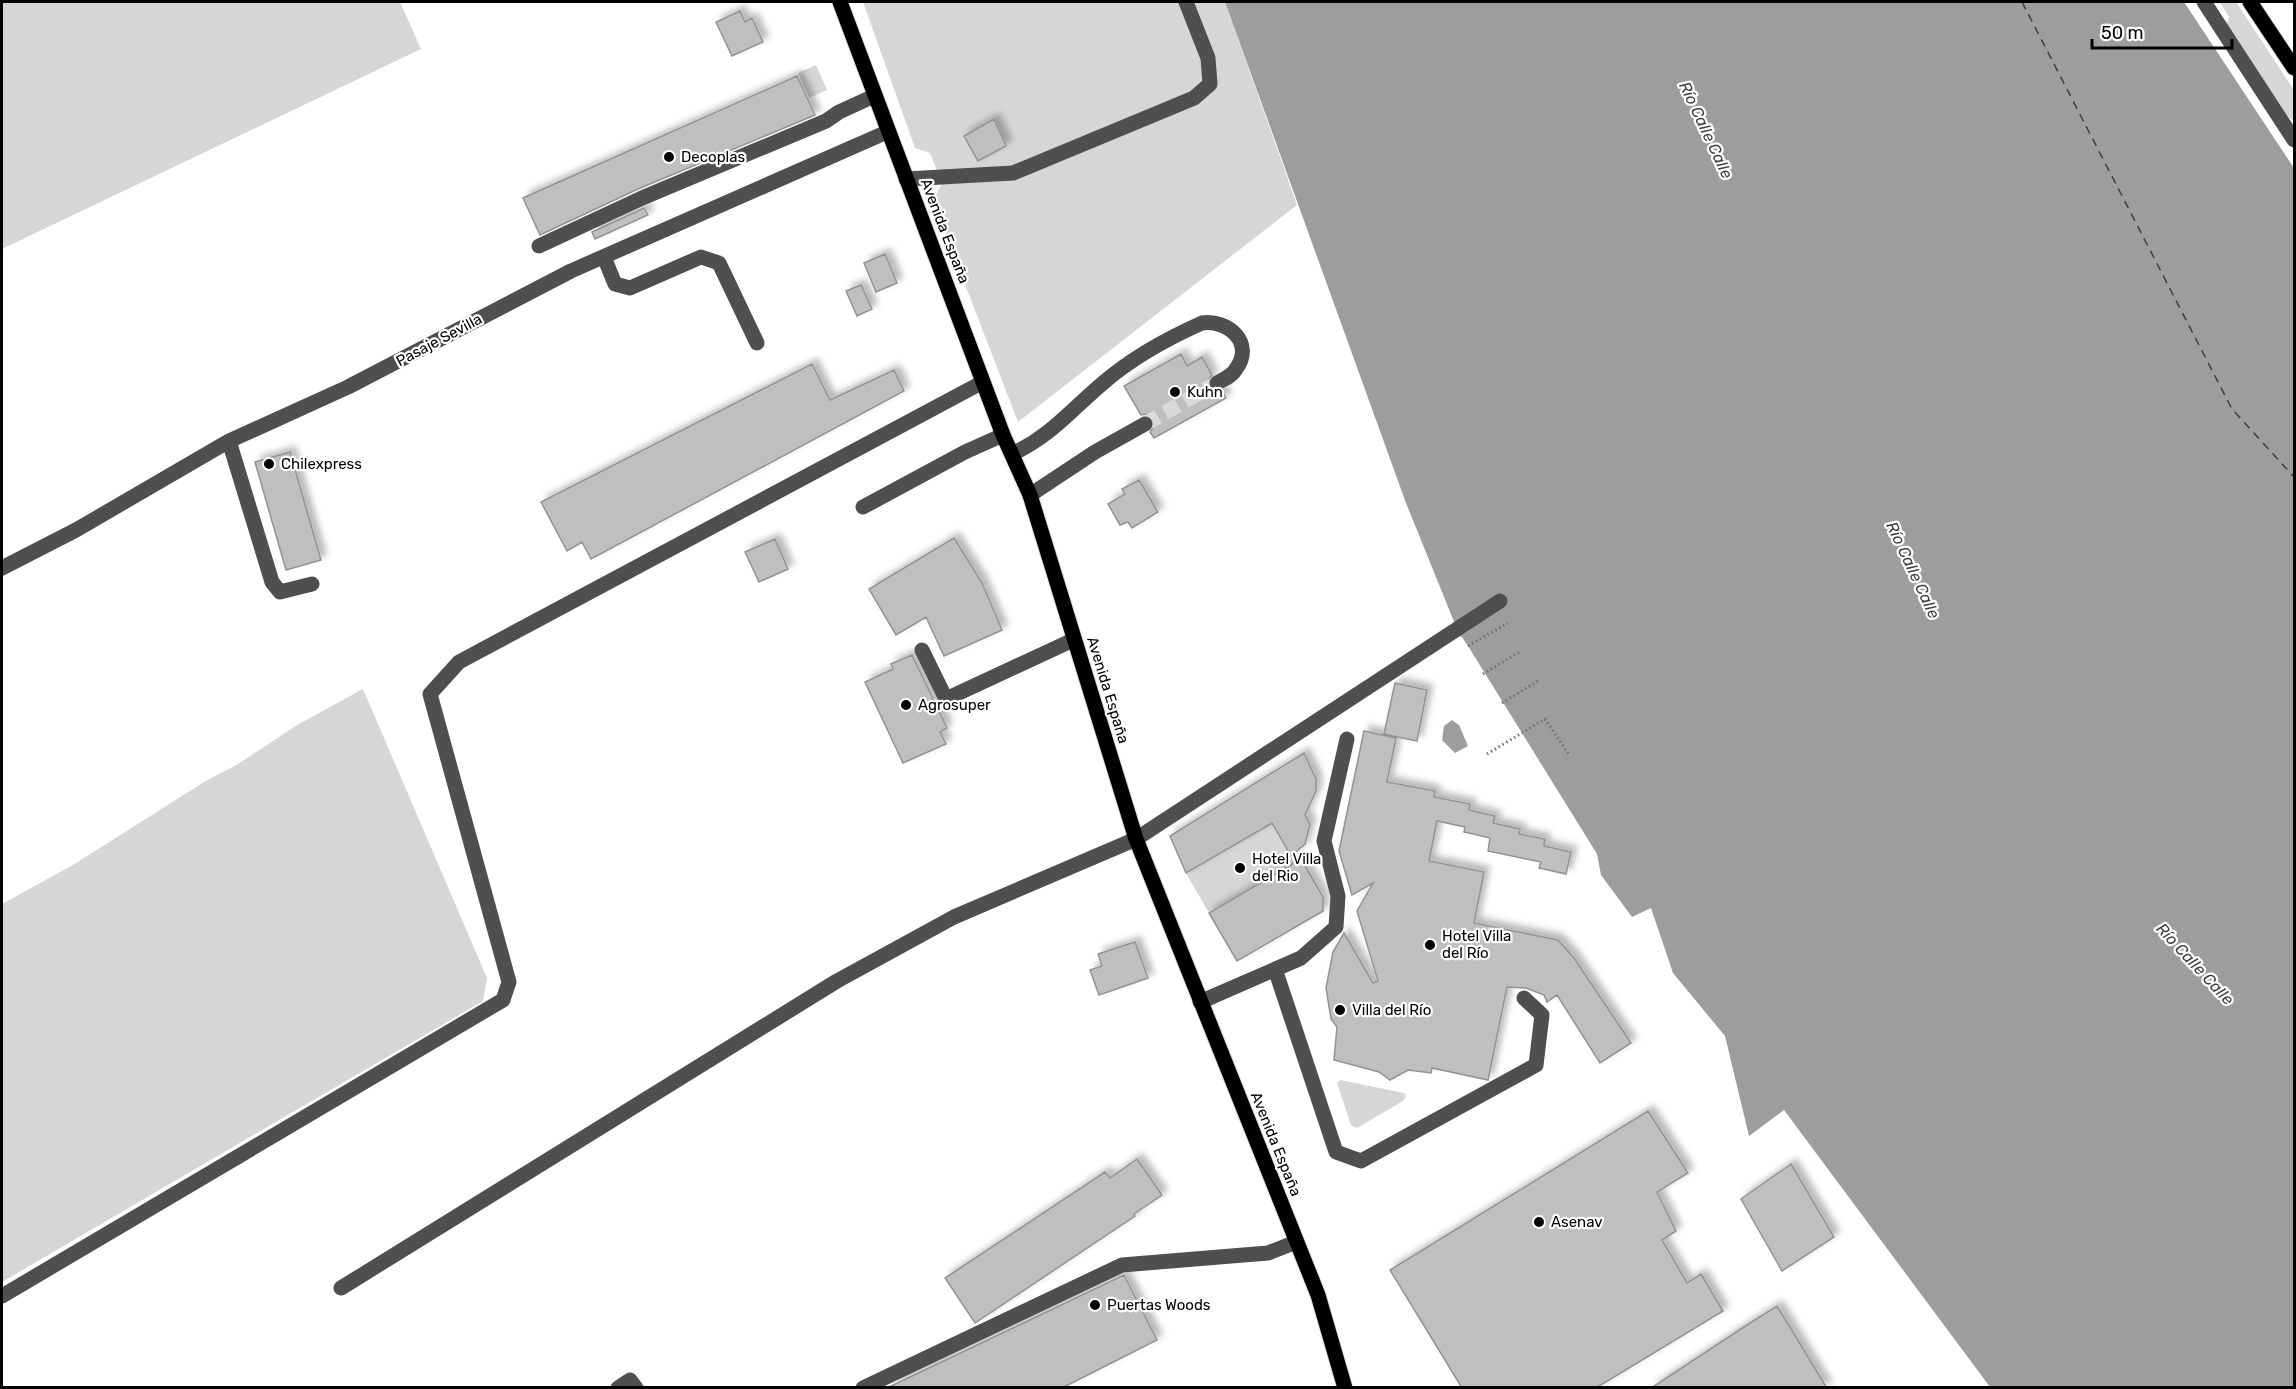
<svg xmlns="http://www.w3.org/2000/svg" width="2296" height="1389" font-family="Rubik,sans-serif">
<style>
.green{fill:#d6d6d6}
.water{fill:#9d9d9d}
.lines{fill:none;stroke-linecap:round;stroke-linejoin:round}
.ferry{stroke:#3e3e3e;stroke-width:1.5;stroke-dasharray:8 6;stroke-linecap:butt}
.building{fill:#bfbfbf;stroke:#939393;stroke-width:1.5;filter:url(#shadow)}
.minor-tunnel{stroke:#d9d9d9;stroke-width:15;stroke-dasharray:15 8;stroke-linecap:butt}
.major-casing{stroke:#dbdbdb;stroke-width:17}
.path{stroke:#717171;stroke-width:3;stroke-dasharray:1.5 3;stroke-linecap:butt}
.minor{stroke:#4f4f4f;stroke-width:15}
.major{stroke:#000;stroke-width:15}
.poi-dot{fill:#000;stroke:#fff;stroke-width:2}
.labels{text-anchor:middle;dominant-baseline:central;stroke-width:4.5;stroke-linejoin:round;paint-order:stroke}
.poi-label{font-size:15px;fill:#000;stroke:#fff;text-anchor:start}
.street-label{font-size:15px;fill:#000;stroke:#fff}
.water-label{font-size:16px;font-style:italic;fill:#3e3e3e;stroke:#fff}
</style>
<defs>
<filter id="shadow"><feDropShadow dx="5.5" dy="-5.5" stdDeviation="3" flood-color="#0004"/></filter>
</defs>
<rect width="100%" height="100%" fill="#fff"/>
<!-- green -->
<path class="green" d="M2,2h398l21,47 -419,200z
M863,2h362l72,203 -279,217 -85,-221 9,-18 -12,-30 -15,-5z
M2213,2h23l58,88v32l-7,-6 -60,-92 2,-7 -8,-13z
M816,65l11,25 -18,8 -11,-25z
M363,689l124,289 -4,23 -481,281v-378l71,-39 131,-83 34,-18 59,-39z
M1272,823l23,40 -86,50 -23,-40z
M1340,1080l64,13 2,3 -3,5 -46,27 -6,-3 -14,-42z"/>
<!-- water -->
<path class="water" d="M1225,2h959l110,166v1219h-304l-206,-277 -35,26 -24,-100 -52,-63 -22,-65 -19,9 -31,-42 -4,-21 -129,-208 -6,-9 -6,-2 1,-6 -51,-126z
M1452,720l7,5 9,21 -13,7 -13,-13 2,-14z"/>
<g class="lines">
<!-- ferry -->
<path class="ferry" d="M2022,2l210,407 62,68"/>
</g>
<!-- building -->
<path class="building" d="M740,11l5,11 7,-4 11,24 -31,14 -16,-34z
M797,76l18,39 -177,74 -98,46 -17,-37z
M994,119l12,27 -28,15 -14,-25z
M644,208l4,7 -53,24 -3,-7z
M885,254l12,29 -21,9 -12,-29z
M861,285l11,24 -15,7 -11,-25z
M1181,354l6,12 15,-9 10,18 -5,7 2,6 7,5 6,-2 4,7 -72,40 -4,-6 5,-7 -2,-6 -7,-5 -5,1 -17,-29z
M812,364l18,36 64,-30 10,21 -313,168 -9,-17 -15,9 -26,-49z
M290,452l31,108 -35,10 -31,-108z
M1139,480l19,32 -26,16 -4,-6 -8,3 -12,-21 17,-10 -3,-5z
M954,538l28,45 20,47 -58,26 -18,-39 -30,18 -27,-46z
M775,539l13,30 -29,13 -14,-30z
M912,655l35,73 -7,4 6,12 -43,19 -38,-81 28,-13 -2,-5z
M1395,683l32,7 -10,51 -33,-7z
M1364,731l32,7 -9,44 48,9 -1,6 36,7 -1,6 26,6 -2,7 27,6 -1,5 26,5 -1,7 27,6 -5,22 -27,-6 2,-6 -53,-11 2,-13 -26,-6 1,-5 -28,-6 -8,40 55,11 -10,51 84,17 16,18 57,85 -31,20 -43,-68 -10,7 -3,-7 -18,-7 -19,-1 -19,93 -56,-12 -1,5 -23,-3 -18,10 -11,-8 -45,-12 3,-33 -6,-8 -5,-31 7,-36 11,-19 29,50 5,-2 -21,-70 16,-28 -21,12 -13,-44z
M1304,753l12,26v12l-11,24 5,9 -5,20 -14,12 -19,-33 -86,50 -16,-37z
M1301,859l22,38v14l-86,50 -28,-48z
M1135,942l13,36 -49,17 -9,-25 12,-4 -4,-12z
M1648,1111l40,62 -31,19 19,39 -14,9 25,43 14,-9 22,37 -127,77h-134l-72,-118z
M1137,1159l25,36 -28,19 1,2 -160,107 -30,-45 160,-106 5,6z
M1791,1164l43,73 -52,34 -41,-72z
M1124,1275l33,65 -95,48h-175z
M1777,1306l50,82h-176l99,-65z"/>
<g class="lines">
<!-- minor-tunnel -->
<path class="minor-tunnel" d="M1145,424l72,-41"/>
<defs>
<path id="major" d="M840,2l163,433 27,60 106,344 182,456 27,93
M2250,2l44,66"/>
</defs>
<!-- major casing -->
<use href="#major" class="major-casing"/>
<!-- path -->
<path class="path" d="M1468,646l40,-23
M1483,674l38,-23
M1502,703l36,-22
M1487,754l58,-35 25,37"/>
<!-- minor -->
<path class="minor" d="M2204,2l90,138
M906,179l107,-6 181,-75 16,-14 -2,-26 -22,-56
M539,246l103,-48 184,-77 13,-9 35,-16
M604,257l11,27 15,4 71,-31 18,6 38,80
M229,441l43,141 8,10 32,-8
M1012,454c39,-18 59,-44 91,-71 30,-26 63,-44 99,-60 26,-4 53,20 34,46 -4,7 -12,10 -19,14
M1030,495l65,-43 50,-28
M863,507l102,-55 38,-17
M2,568l74,-38 153,-89 119,-54 223,-116 316,-139
M922,650l24,49 127,-59
M1275,969l61,183 25,9 175,-96 6,-50 -18,-17
M1200,1002l101,-44 35,-31 2,-31 -14,-55 23,-102
M341,1288l496,-307 117,-64 182,-78 364,-238
M2,1296l501,-296 6,-18 -79,-288 29,-32 524,-280
M618,1388l12,-8 6,8
M863,1388l259,-123 146,-12 28,-11"/>
<!-- major -->
<use href="#major" class="major"/>
</g>
<!-- markers -->
<g class="poi-dot">
<circle cx="669" cy="157" r="6"/>
<circle cx="1175" cy="392" r="6"/>
<circle cx="269" cy="464" r="6"/>
<circle cx="906" cy="705" r="6"/>
<circle cx="1240" cy="868" r="6"/>
<circle cx="1430" cy="945" r="6"/>
<circle cx="1340" cy="1010" r="6"/>
<circle cx="1539" cy="1222" r="6"/>
<circle cx="1095" cy="1305" r="6"/>
</g>
<g class="labels">
<!-- poi labels -->
<g class="poi-label">
<text x="681" y="157">Decoplas</text>
<text x="1187" y="392">Kuhn</text>
<text x="281" y="464">Chilexpress</text>
<text x="918" y="705">Agrosuper</text>
<text x="1252" y="859">Hotel Villa<tspan x="1252" dy="17">del Rio</tspan></text>
<text x="1442" y="936">Hotel Villa<tspan x="1442" dy="17">del Río</tspan></text>
<text x="1352" y="1010">Villa del Río</text>
<text x="1551" y="1222">Asenav</text>
<text x="1107" y="1305">Puertas Woods</text>
</g>
<!-- street labels -->
<g class="street-label">
<text transform="translate(945 231) rotate(69)">Avenida España</text>
<text transform="translate(439 340) rotate(-28)">Pasaje Sevilla</text>
<text transform="translate(1108 690) rotate(73)">Avenida España</text>
<text transform="translate(1276 1144) rotate(68)">Avenida España</text>
</g>
<!-- water labels -->
<g class="water-label">
<text transform="translate(1706 130) rotate(65)">Río Calle Calle</text>
<text transform="translate(1913 570) rotate(65)">Río Calle Calle</text>
<text transform="translate(2195 964) rotate(47)">Río Calle Calle</text>
</g>
</g>
<!-- border -->
<rect width="2296" height="1389" fill="none" stroke="#000000" stroke-width="6"/>
<!-- scale -->
<path d="M2092 39v9h140v-9" fill="none" stroke="#000000" stroke-width="3"/>
<text x="2101" y="39" font-size="18" fill="#000000" stroke="#ffffff" stroke-width="4.5" paint-order="stroke">50 m</text>
</svg>
